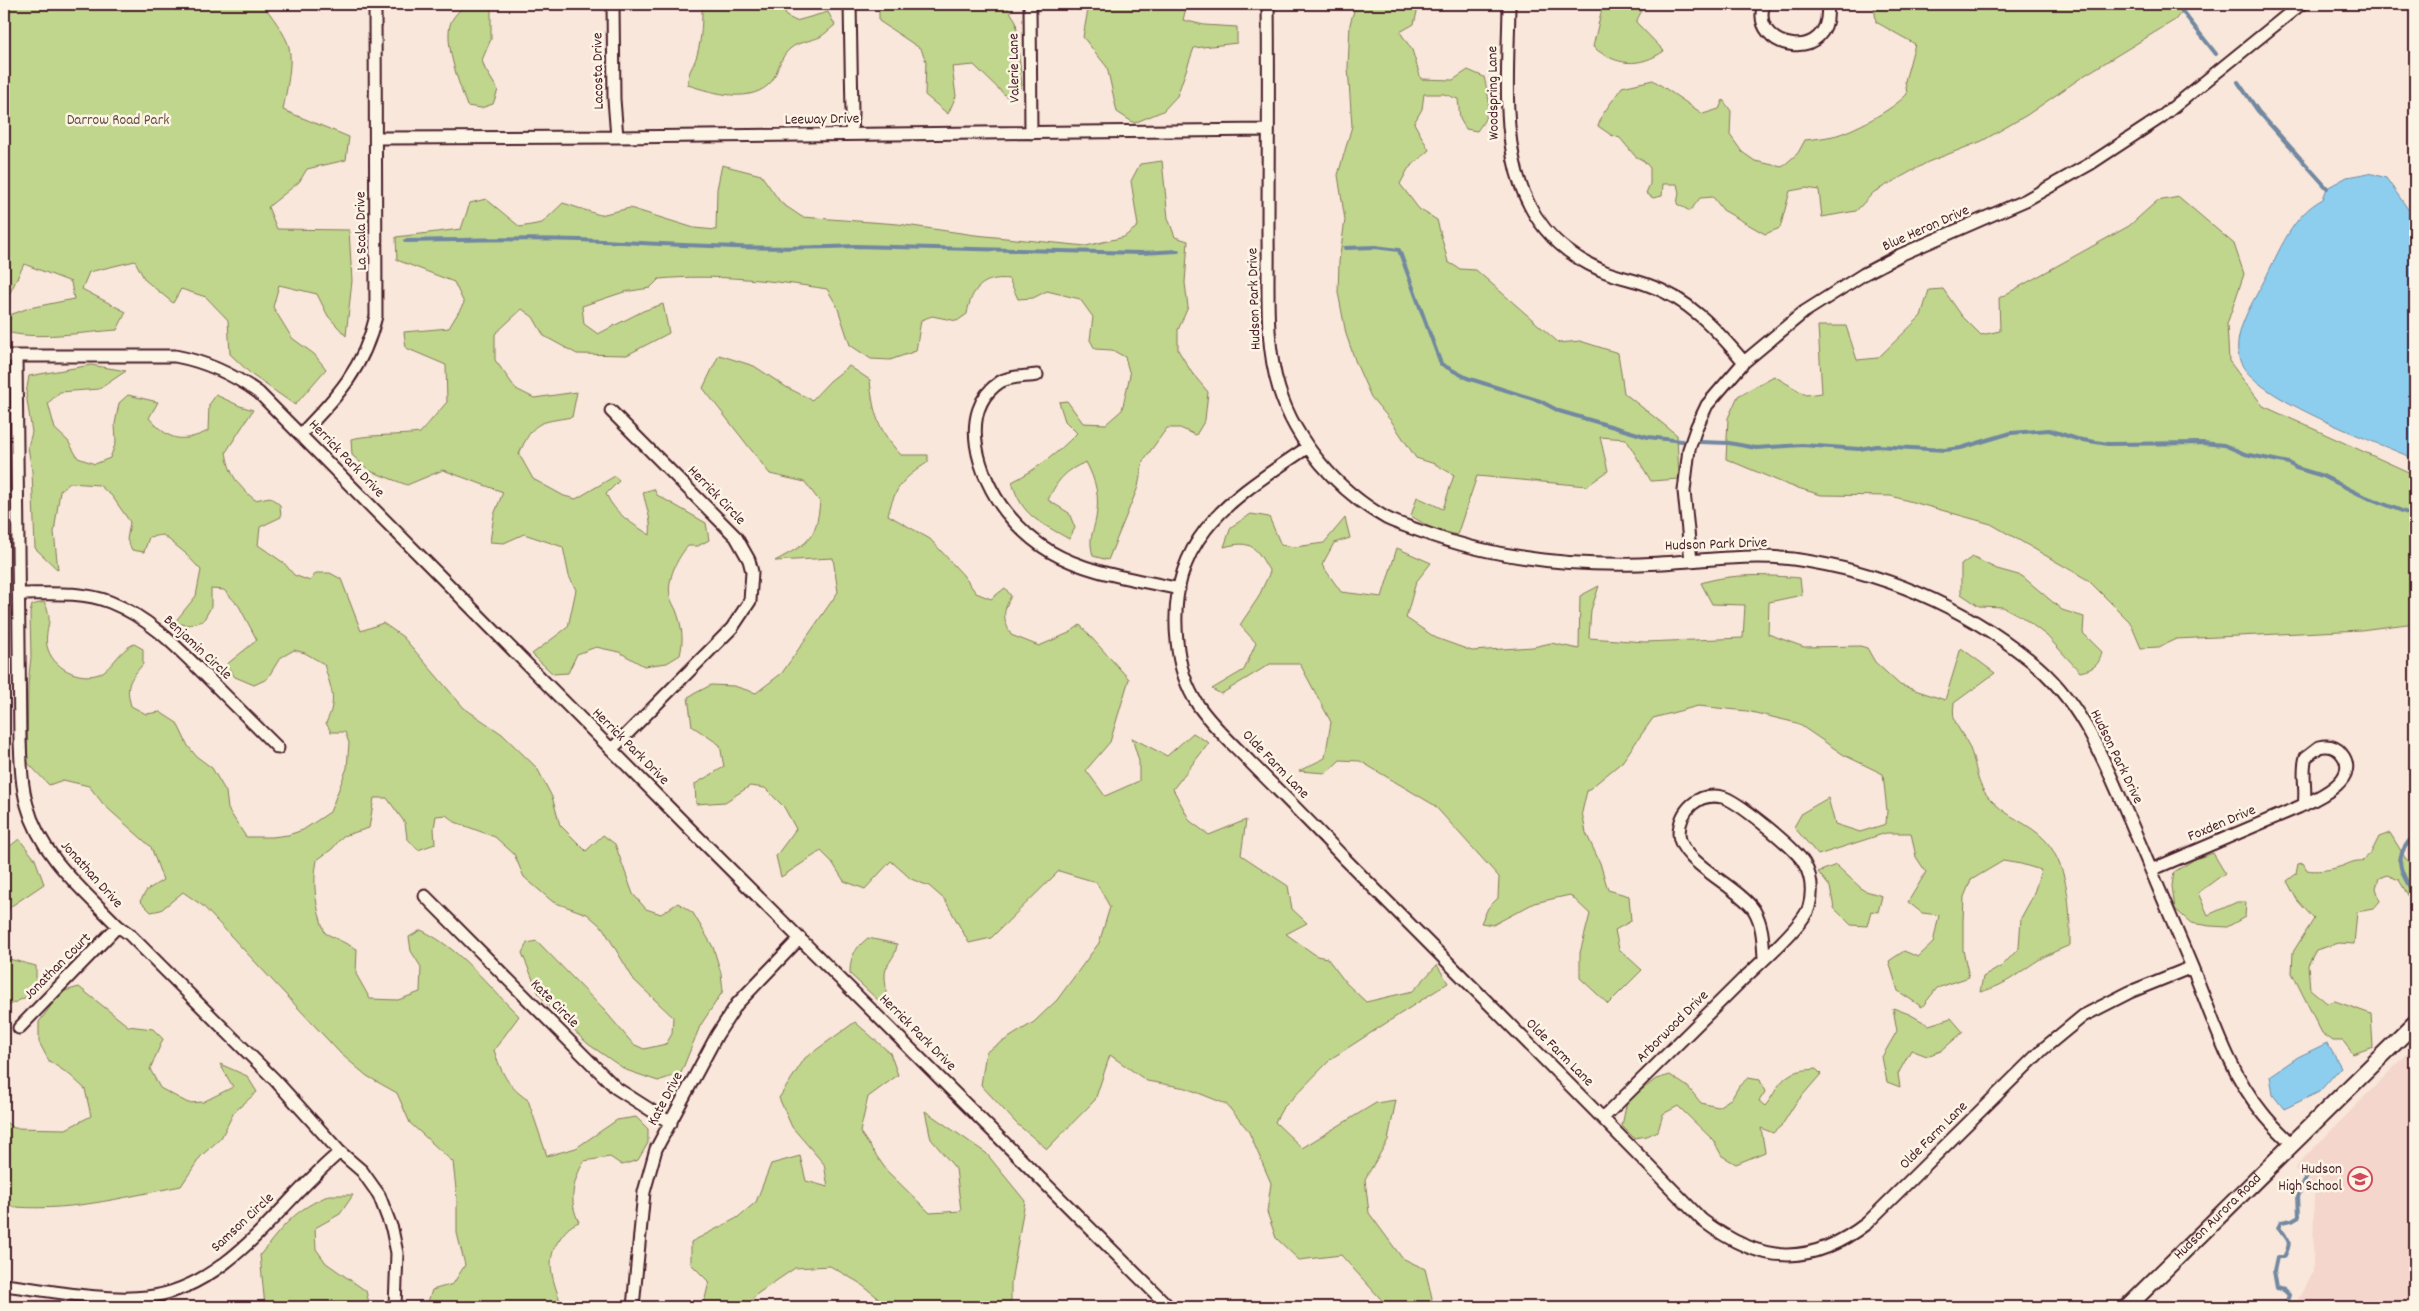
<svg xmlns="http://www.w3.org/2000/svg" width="2419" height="1311" font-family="Dekko,sans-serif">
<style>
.built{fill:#f4d6cc}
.green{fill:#c0d68c;stroke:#857a5c}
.water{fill:#8dceef;stroke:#7288a1}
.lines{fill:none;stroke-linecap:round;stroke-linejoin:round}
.stream{stroke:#7288a1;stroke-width:4}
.minor-casing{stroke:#4a1f2b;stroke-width:15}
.tertiary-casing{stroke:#4a1f2b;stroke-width:19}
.minor{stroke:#fcf5e5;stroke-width:11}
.tertiary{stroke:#fcf5e5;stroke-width:15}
.labels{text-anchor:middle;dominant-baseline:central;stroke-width:5;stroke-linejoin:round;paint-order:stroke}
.street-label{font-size:15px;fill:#4a1f2b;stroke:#fcf5e5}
.park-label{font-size:15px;fill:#684d43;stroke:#fcf5e5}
.poi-label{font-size:15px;fill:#4a1f2b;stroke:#fcf5e5;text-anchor:end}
</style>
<rect width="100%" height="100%" fill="#f8e7da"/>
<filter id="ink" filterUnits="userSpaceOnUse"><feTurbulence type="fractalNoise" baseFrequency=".02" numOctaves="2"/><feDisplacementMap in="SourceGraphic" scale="10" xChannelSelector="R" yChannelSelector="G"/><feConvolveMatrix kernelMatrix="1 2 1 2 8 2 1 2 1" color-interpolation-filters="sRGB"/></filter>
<g filter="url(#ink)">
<!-- built -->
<path class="built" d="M2415,1046v261h-121l19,-35 1,-83 -18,-20 1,-4z"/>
<!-- green -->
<path class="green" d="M4,4h258c8,9 24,31 27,43 4,18 -3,45 -6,63l66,27 -3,23 -39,9 -8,13 -31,25 9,22 72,1 3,51 -6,55 -18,-20 -11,-22 -38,-9 -6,22 19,31 22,16 12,15 -31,36 -43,-30 -22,-21 -2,-34 -22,-23 -25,-8 -8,14 -28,-23 -10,-19 -46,11 -7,17 44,23 -9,18c-30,2 -86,11 -113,1v-14l25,-9 45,-9 -3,-17 -47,-18 -17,35 -3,2z
M461,4h30v35l-9,21 3,9 13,21 -5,14 -12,4 -14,-2c-7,-20 -24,-64 -16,-84 2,-5 8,-11 12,-15z
M702,4h81l3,12 10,5 32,-9 7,13c-5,4 -10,9 -15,12 -9,4 -22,5 -29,11 -11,8 -13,24 -19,33 -20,24 -59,12 -84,4 0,-16 5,-16 9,-30 5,-17 5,-34 5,-51z
M879,4h126l11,17 6,65 -13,13 -35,-34 -22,2 4,29 -8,18 -23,-19 1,-34 -5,-12 -42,-28z
M1089,4h98l-4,16 21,5 33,2v16l-43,5 -17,48 -14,15 -29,12 -17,-11 -10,-45 -24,-30z
M1356,4h63l-5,20 -14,8 12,18 9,29 32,1 15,-10 16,7c6,25 9,33 -7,54l-11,-2 -6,-10 -2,-20 -14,-5h-20l-2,15 -8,14 15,27 -21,19 -8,15 19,25 18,11 11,42 12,7 16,1 83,73 21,-2 38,12 6,40 53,42 2,44 -28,2 -25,-42 -26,-2 8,34 -21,15 -110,-10 -20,59 -26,-7 -20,-12 6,-19 26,12 11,-34 -19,-11 -19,-6 -24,-36 -21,-25 -15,-34 -10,-29 -8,-42 1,-30 6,-42 -7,-45 14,-49 -4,-59 2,-43z
M1603,4h42l-9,18 28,29c-25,17 -47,15 -71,-4z
M1874,4h314l-13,16 -90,55 -58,40 -45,26 -54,21 -54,30 -18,19 -34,6 -3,-27 -13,-2 -16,3 -10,37 -15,6 -42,-24 -10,-13 -13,1 -10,13 -13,-7 2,-11 -2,-9h-14l-1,12 -9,2 -7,-5 4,-9v-16l-6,-7 -9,-5 -15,-18 -9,-3 -13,-9 5,-12 19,-27 31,-7 50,34 16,-5 4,-9 8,11 -1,24 12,17 13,9 27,6 16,-14 7,-13c9,-1 19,-2 28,-4 19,-4 61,-27 74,-42l-2,-13 10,-37 -39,-22z
M1162,161l6,57 7,19 13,4 -3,42 3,24 -10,23v20l14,23 16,19 -3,28 -9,15 -16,-7h-13l-24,33 -5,26 -30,73 -15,-4c-5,-19 0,-21 3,-38 4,-21 0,-37 -10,-56 -21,9 -28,17 -38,38l21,13 6,15 -6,11c-29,-17 -47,-22 -57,-57 25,-13 46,-29 65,-49l-12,-12 -6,-19 8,-1 16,22 23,1 16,-14 8,-35 -5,-18 -13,-7 -17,-1 -5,-9 3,-23 -13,-18 -33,-8 -14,7 -15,1 -9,-20c-26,-3 -38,10 -42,35l-10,7 -25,-5 -11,4 -5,31 -26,9 -19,-1 -21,-14 -13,-39 -10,-17c-56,-9 -112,-15 -168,-10l-9,9 -26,4 -42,14 2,18 14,10 45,-23 20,-7 6,29 -42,22 -50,-1 -33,-18 -11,-19 -11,-8 -27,25v26l21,29 18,9 43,-6 -5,25c-34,6 -38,3 -53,37l14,25 31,17 12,3 39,-23 4,5 -13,13c10,21 25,29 44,41 2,-16 -4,-28 -7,-43l11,-3 3,6 49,28 3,17 -11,6h-10c-11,12 -21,33 -18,50 1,5 4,10 6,14 6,16 8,29 4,45l-13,8 -23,3 -25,-14 -23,-5 -19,7 -9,19 -15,1 -21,-20 36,-27 8,-37 -7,-14 -6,-29 -39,-13 -20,9 -14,-1 4,-27 9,-23 -60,-22 -36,15 -37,-14 -18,-16 -1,-16c21,-5 47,-3 69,-6l27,-31 -1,-37 -40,-17 -2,-16 45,-4 15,-25 -10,-21 -57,-22 -1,-23 65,-8 9,-26 16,-4 34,28 22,-4 21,-20 37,12 30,-7 64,20 22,2 1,-41 5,-24 39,10 20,28 21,14 96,7 77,11 111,11 38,-9 14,-11 -7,-45 9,-17z
M2179,197l55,47 10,30 -17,50 2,37 34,45 152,69v148l-54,7 -185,9 -17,8 -18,1 -11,-26 -42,-42 -97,-56 -100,-28 -70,-1 -33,-10 -62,-26 2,-41 10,-22 36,-20 32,19 16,-2 -4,-67h28l11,34 21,-2 43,-42 8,-26 14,-1 19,27 19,19 19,-4 -1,-33 130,-72 28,-25z
M719,355l35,11 32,21 26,13 18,-19 19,-15 21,14c3,33 8,50 31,75h27v7c-25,17 -32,23 -40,53l42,24 33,36 13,18 15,6 14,-11 6,8c-9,17 -8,22 0,39l28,11 30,-13 11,-8 49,54 -19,63 -24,28 19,26 34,-15v-20l-7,-23 35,18 26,-23 16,10 -36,46 17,32 19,14 37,-15 -5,35 47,31 4,23 15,14 -21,11 31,22 10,2 19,25 20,19 47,-11 24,-26 11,18 -116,75 -50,51 -7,13 27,26 74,-45 20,-3 -8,40 -23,39 4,34 33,45 23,11 7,29 -2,9h-42l-47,-52 -42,5 -23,-22 -9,-26 4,-29 -23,-53 -22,-26 -40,-16 -39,-7 -37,-26 -15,45 -48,49 -30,-25 -36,-39 5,-33 48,-30 23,-22 42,-57 11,-36 -14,-25 -37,-11 -68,67 -22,5 -24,-43 -16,-14 -18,-7 -20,-18 -26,28 -21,-8 -12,-19 -11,-11 -40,26 -5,-21 20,-27 -12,-22 -19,-19 -15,-2 -25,16 -29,2 -1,-20 29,-17 -4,-22 -28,-19 -4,-29 23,-12 23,1 22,7 26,-20 56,-81 -5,-34 -58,3c32,-18 41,-19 45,-59l-15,-20 -35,-8 -67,-86z
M91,365l35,6 -27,18 -39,3 -12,11 7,26 13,12 10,17 17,6 15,-6 6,-16 -1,-18 4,-21 9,-8 30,7 -9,16c20,22 31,26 59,13l1,-26 7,-10 24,11 13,4 -27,42c3,22 12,34 29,48l15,-3 10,8 1,12 -21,10 -2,18 26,18 10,12 16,6 6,-8h14l11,6 20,52 22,-8 20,14 61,71 38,26 35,34 15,29 8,28 26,26 17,-16 12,9 18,50 13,15 15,5 17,-11 15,10 20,34 8,26 2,18 -23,35 -19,47 -23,8 -32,-11 -38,-26 -37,-35 -12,-15 -17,-41 5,-10 10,-2 67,69 29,34 11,5 22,-5 6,-10 1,-17 -39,-37 -31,-52 -16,-14 -34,-12 -29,-25 -10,-23 -19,-17 -40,-15 -9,-7 -10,1 -2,12 1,16 -17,6 -11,-12 -2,-15 -18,-25h-13l-5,30 -26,8 -11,13 -15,11c-5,26 -1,48 8,73l32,16 -1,25 14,25 28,1 22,-8 1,-25 -10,-16 -2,-14 12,-7c40,19 66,55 98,86l-25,34c7,22 14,37 34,50l19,56 29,-8 41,-28 19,-3 12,12v14l-10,17 -16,5 -12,-8 -26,4c-11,20 -16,40 -5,61 -10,4 -14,9 -20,18 -16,22 -4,44 3,67h-121l-13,-5 4,-12 21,-6 12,-19 -8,-32v-35l-4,-36 -43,-39 -13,-30 -30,-17 -26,-22 -138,-148 -20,-14 -22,18 -10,2 -11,-11 7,-11 16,-10 -12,-33 -47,-42 -15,-19 -26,-6 -14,5 -22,-23 1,-78 3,-27 -1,-44 2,-8 12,-3c11,20 0,26 3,44 5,22 32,35 52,28 14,-6 20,-24 35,-30l9,5v15c-13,16 -18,20 -12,42l15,8 14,-2 17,11 11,23 8,10 16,12 14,24 2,17 18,28h26l16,-2 15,-5 27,-18 17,-44 2,-25 -4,-11h-14l-5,-9c12,-25 5,-33 -2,-59l-19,-11 -11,-3 -14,8 -13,21 -13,6 -19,-8 -9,-12 31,-25 -18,-34 -15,-16 -13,-1v18l-8,14 -14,4 -15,-2 22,-27 5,-26 -17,-18 -21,-17 -14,2 -5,15 -12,-2 -5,-10 3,-18 -18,-26 -13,-11 -29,-2 -10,8 -6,41 4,38 -23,-22 -3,-77 -4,-24 4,-15 -6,-38 3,-18z
M1251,514l18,3 12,28 14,2 29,-4 21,-25 5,20 -16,5 -12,22 19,27 41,5 15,-49 34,15 -15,19 -10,36 30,20 36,13 61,-4 18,-4 28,6 1,-53 19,-10 -8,24 -2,28 56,4 98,-4 2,-33 -33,-1 -11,-21c32,-10 66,-8 99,-5l2,17 -33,7 -1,32 36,13 56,-1 7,2 8,14 25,23 45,15 16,-52 34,25 -41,30c-3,20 5,24 14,41 11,23 5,39 25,58 19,19 45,24 59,47 18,30 18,62 18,96 -9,4 -19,8 -28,13 -24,14 -32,26 -62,34l3,-15 19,-11 17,-18 2,-30 12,-22 8,-26 -20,-6 -18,-3 -32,19 -7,17 -1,24v29l6,27 -32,11 -15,19 -24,-16 -9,-30 15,-10 14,6 15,-14 6,-28 -17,-2 -14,-11 18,-30 -10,-15 -5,-24h-25l-68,22 -24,-28 8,-14 26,-15 7,26 25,8 26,-8 1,-13 -4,-37 -39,-19 -47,-32 -50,-12 -49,-5 -45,12 -31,44 -35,29 -5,21 4,21 14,30 8,27 21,6 2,25 -16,9 4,19 23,21 -34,34 -28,-26v-25l10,-39 -20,-19 -36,8 -41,22 -12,-2 7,-15 10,-10 1,-21 -65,-72 -74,-44 -20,-1 -14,13 -27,-2 26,-13 6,-36 -31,-58h-30l-49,30 -9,-5 32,-19 12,-27 -16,-18 18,-27 12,-26c-14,-24 -17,-33 -46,-25l7,-20z
M1972,557l25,12 25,7 40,34 22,7 -1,16 19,19c-3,14 -9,17 -22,20l-33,-36 -25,-19 -19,-10 -24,-1 -18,-12v-29z
M2390,833l16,26 9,7v41l-16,-27 -12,-5 -8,3 -3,10 4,13 -7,8 -16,3 -3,32 -15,-1 -23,7 -8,15 2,24 17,14 8,-2 36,13 2,33 -20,7 -10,-13h-10l-11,-8 -30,-60 1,-21 21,-33 -17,-19 -10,-19 9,-7 2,-10 5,-1 4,7c9,2 23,0 32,-3 8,-2 14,-7 23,-6l9,-8 8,-16z
M19,839l16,20 9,25 -34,23 -6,14v-70z
M2213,853l12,20 -27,20 10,22 29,-13h9l-1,15 -18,10 -17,-1 -19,-3 -16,-14 -3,-23 2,-14 21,-13z
M1836,865l27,25 19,6 -4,16 -7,-1 -4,15 -16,-1 -17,-17 -4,-21 -12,-15z
M868,938l29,6c-1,12 -7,15 -11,25 -3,9 2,19 -1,28l-6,4 -29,-27c0,-17 4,-25 18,-36z
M4,941l5,18 27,7v26l-32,16z
M79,987l49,39 25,3 10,10 -13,30 10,19 28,15 15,-1 30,-15 -13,-23 27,12 10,16 -23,20 -13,26 -20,18 -20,30c-61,12 -115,27 -177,20v-85l10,7 52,1 25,-13 -6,-27 -15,-14 -21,-14 -10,-19v-20l22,-30z
M1893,1008l16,6 20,11 22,-7 12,14 -22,19 -14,5 -16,-6 -13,24 2,13 -13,-5 -5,-25 15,-26z
M855,1022l35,31 8,22 -30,22 -8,35 27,39 43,42 31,-2 -5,-42 -25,-30 -6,-28 61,42 39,48 -14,81v23l28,2h-149l-32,-25 -28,-16 -35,2 -38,26 -11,13h-43l6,-25 -18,-18v-22l46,-24 19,-16 15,-38 29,-8 6,25 22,6 -4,-23 -32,-37 -13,-29 26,-40z
M1816,1069l5,5 -26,30 -13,21 -9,8 -12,-5 4,24 -29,12 -14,-8 -9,-16 -35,-34 -15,8 -5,17 -11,5 -13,2 -12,-12 5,-25 29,-22 14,-4 18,12 13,16 17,4 14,-9 7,-12 9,-8 12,2 5,12 -6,9 6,5c9,-10 13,-25 26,-32 6,-4 17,-4 25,-5z
M330,1195h23l-13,19 -25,14 1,21 10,14 40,28 4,16h-31l-3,-4 -7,1v3h-64l-5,-52c24,-30 34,-45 70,-60z"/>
<!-- water -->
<path class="water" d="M2369,173l17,5 29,41v240c-39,-17 -157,-59 -174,-96 -12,-25 12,-61 23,-82 15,-29 28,-66 59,-82l4,-11 20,-11z
M2327,1043l14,24 -22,25 -35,17 -11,-14 -3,-19 28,-19z"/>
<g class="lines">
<!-- stream -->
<path class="stream" d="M188,4l1,4
M2182,11l34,43
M2238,82l20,29 69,77
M405,241c58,-1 117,-3 175,-1 90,4 184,11 274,6l287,7 37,-2
M1345,248l30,-1 24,3 42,114 26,14 73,23 19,10 89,26 34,4
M1700,442l29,1 27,5 46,-3 57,4 18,-3 68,4 16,-2 50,-15 38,-3 28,9 31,5 94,-1 22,2 21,9 44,9 7,5 27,8 38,19 54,21
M2415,835c-24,23 -15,35 0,61
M2285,1307l4,-12 -5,-5 -7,-2 -3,-17 3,-14h7c9,-17 4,-17 -6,-29l3,-6 11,-2 7,-4 -1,-20 9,-20"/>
<defs>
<path id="minor" d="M613,4l1,95 3,38
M850,4l2,109 -1,21
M1030,4l1,129
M1268,4c1,78 0,156 0,233 1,51 -4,104 11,152 17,54 59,102 107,129 10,5 23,9 34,13 69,26 146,35 220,33 51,-1 102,-11 153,-5 87,12 168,46 237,101 51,40 74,100 99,158 21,49 42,99 63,149 20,48 36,104 70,145 9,12 20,22 31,33
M1509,4c-1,99 -19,218 92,266 15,7 31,9 47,15 40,13 69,45 96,77
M1764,4c-16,46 71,62 63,0
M377,138l240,-1 651,-7
M4,356h171c32,6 58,18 84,37l432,437 478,477
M16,356l4,384c1,22 1,44 7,65 13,50 56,85 91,121l11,8 146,146 65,72 22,19 17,24 13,34 5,24 -2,54
M1037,375c-12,2 -28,1 -37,7 -44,29 -21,96 6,130 12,15 28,30 45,40 38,22 85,27 128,37
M611,411l125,126 13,23 3,12 -2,29 -18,27 -120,121
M301,434c36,-37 63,-66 75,-118l-1,-312
M1308,447c-75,51 -142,89 -131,194 2,22 9,46 21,64 15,22 35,39 53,58 32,32 64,64 95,97 119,120 239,239 356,360 58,44 107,48 165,3l176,-174 40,-33 47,-24 62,-25
M1691,561l-7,-70 5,-42 8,-23 10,-21 37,-43 60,-50 60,-38 36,-19 126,-55 64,-36 70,-46 141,-114
M19,594c30,0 62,-3 91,8 40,16 68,46 98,76 24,24 47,47 70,70
M2151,870l148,-63c17,-8 64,-28 42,-54 -6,-7 -14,-8 -22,-6l-13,10c-5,15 1,32 -2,48
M425,896l191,192 55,35
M19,1028l99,-102
M1603,1118l139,-138c16,-15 61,-54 67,-73 4,-15 3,-30 -5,-44 -8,-14 -67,-63 -82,-66 -24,-5 -42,13 -43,36 -1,28 59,53 75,77 9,15 9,32 10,48
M4,1285c43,5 100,17 143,12 84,-10 133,-96 193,-145
M633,1307l11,-115 12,-43 61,-114 20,-31 63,-66"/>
<g id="tertiary">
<path id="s1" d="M2127,1307l288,-284"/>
</g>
</defs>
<!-- minor casing -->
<use href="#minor" class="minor-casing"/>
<!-- tertiary casing -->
<use href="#tertiary" class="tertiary-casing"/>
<!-- minor -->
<use href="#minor" class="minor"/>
<!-- tertiary -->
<use href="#tertiary" class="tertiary"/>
</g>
</g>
<!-- icons -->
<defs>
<symbol id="school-ring" viewBox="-11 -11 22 22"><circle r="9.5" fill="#fcf5e5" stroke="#d1495b" stroke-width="1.5"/><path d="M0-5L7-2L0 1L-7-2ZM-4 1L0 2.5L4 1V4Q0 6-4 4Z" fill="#d1495b"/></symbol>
</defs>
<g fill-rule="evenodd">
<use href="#school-ring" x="2346" y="1165" width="28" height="28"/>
</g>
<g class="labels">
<!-- street labels -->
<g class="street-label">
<text transform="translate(1015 68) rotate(-91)">Valerie Lane</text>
<text transform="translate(599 71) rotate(-91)">Lacosta Drive</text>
<text transform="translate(1494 93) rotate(-91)">Woodspring Lane</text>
<text transform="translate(822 120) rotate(-1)">Leeway Drive</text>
<text transform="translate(1926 229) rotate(-24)">Blue Heron Drive</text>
<text transform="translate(362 231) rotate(-91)">La Scala Drive</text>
<text transform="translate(1255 299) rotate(-92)">Hudson Park Drive</text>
<text transform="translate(346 459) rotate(46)">Herrick Park Drive</text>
<text transform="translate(716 496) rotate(46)">Herrick Circle</text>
<text transform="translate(1716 545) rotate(-2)">Hudson Park Drive</text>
<text transform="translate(197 648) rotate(43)">Benjamin Circle</text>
<text transform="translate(630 747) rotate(45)">Herrick Park Drive</text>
<text transform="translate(2116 757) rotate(64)">Hudson Park Drive</text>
<text transform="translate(1275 765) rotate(46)">Olde Farm Lane</text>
<text transform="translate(2222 824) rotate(-23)">Foxden Drive</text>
<text transform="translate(91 875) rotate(48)">Jonathan Drive</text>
<text transform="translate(58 967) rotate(-45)">Jonathan Court</text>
<text transform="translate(554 1004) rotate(45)">Kate Circle</text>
<text transform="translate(1673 1027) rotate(-45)">Arborwood Drive</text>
<text transform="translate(917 1033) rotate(45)">Herrick Park Drive</text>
<text transform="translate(1559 1053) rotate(45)">Olde Farm Lane</text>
<text transform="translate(666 1099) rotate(-62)">Kate Drive</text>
<text transform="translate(1934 1136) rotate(-45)">Olde Farm Lane</text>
<text stroke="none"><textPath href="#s1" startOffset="128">Hudson Aurora Road</textPath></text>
<text transform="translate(243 1223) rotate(-43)">Samson Circle</text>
</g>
<!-- park labels -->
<g class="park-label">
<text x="118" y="121">Darrow Road Park</text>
</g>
<!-- poi labels -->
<g class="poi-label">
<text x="2342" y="1170">Hudson<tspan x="2342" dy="17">High School</tspan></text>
</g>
</g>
<!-- margin -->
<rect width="2419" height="1311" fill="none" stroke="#fcf5e5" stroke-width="20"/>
<rect x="10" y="10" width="2399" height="1291" fill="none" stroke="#4a1f2b" stroke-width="2" filter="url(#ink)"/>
</svg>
